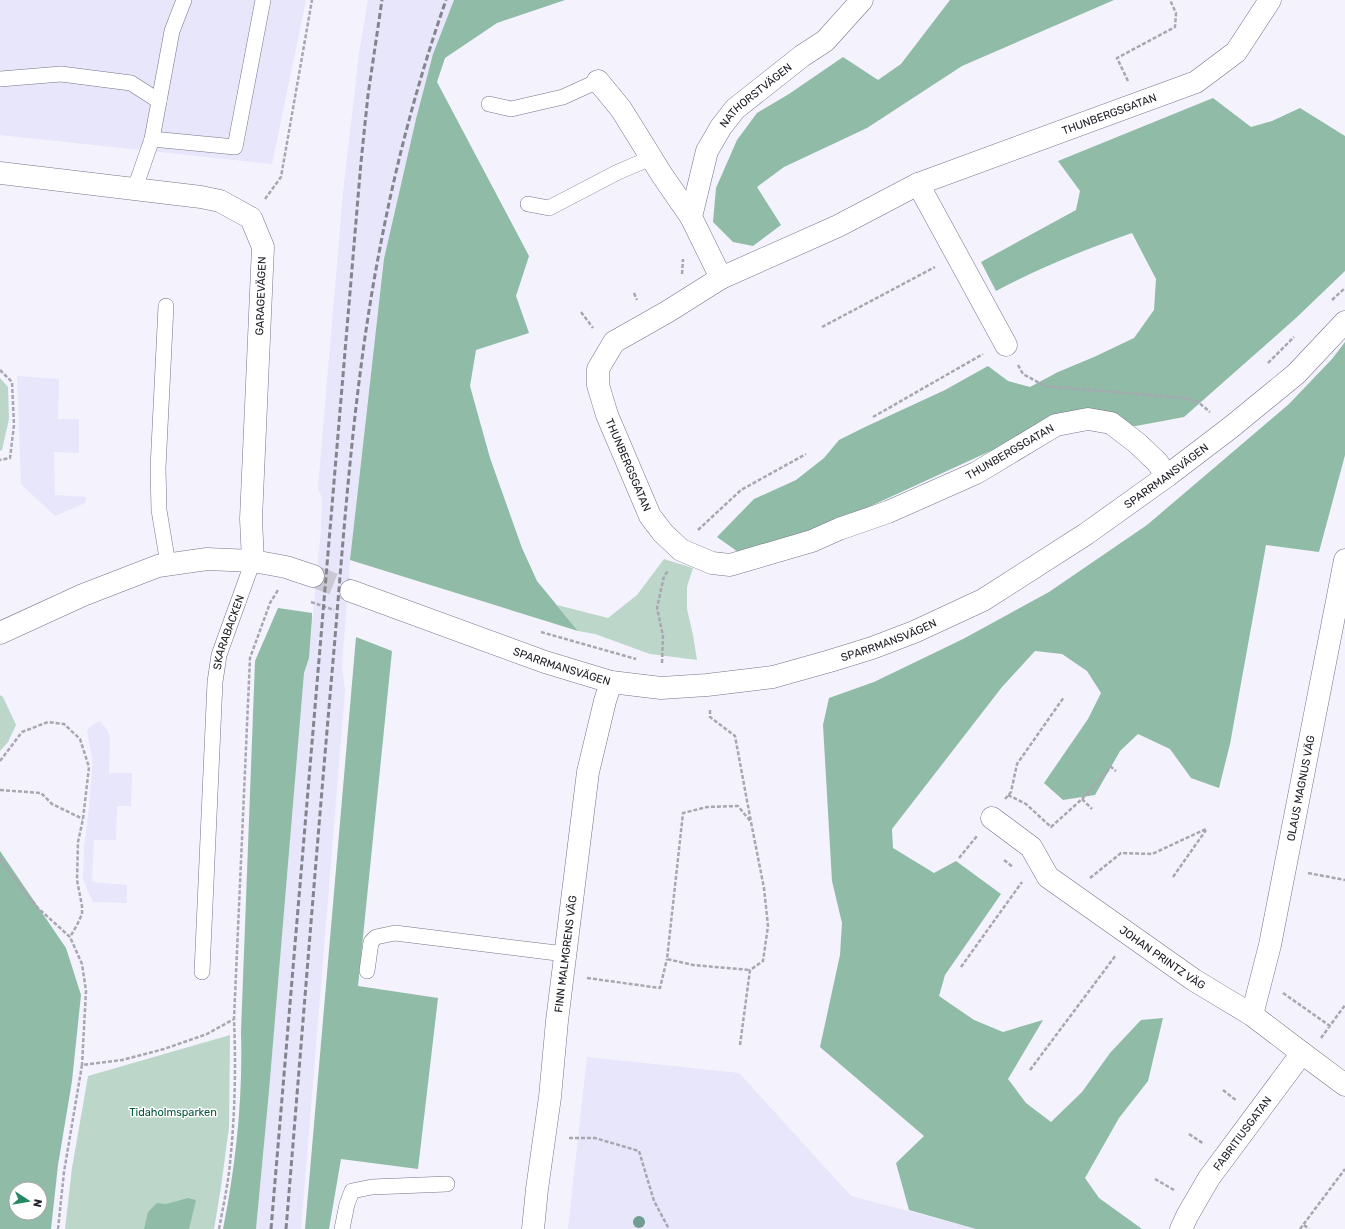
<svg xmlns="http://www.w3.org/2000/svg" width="1345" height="1229" font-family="Rubik,sans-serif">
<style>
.built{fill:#e7e6fa}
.green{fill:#bcd7c9}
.forest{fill:#90bba6;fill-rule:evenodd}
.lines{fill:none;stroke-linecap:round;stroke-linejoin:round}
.secondary-tunnel{stroke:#c9c8d3;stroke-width:22;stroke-dasharray:22 11;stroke-linecap:butt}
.lane-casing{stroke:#76748b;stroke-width:16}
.street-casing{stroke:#76748b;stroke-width:23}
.secondary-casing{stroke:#76748b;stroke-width:23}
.path{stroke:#a8a7b1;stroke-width:2.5;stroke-dasharray:4 2;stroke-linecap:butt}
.lane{stroke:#fff;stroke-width:15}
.street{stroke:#fff;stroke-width:22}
.secondary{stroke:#fff;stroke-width:22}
.rail{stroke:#85848e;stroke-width:3;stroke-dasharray:6 3;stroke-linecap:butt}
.tree{fill:#709c92}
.labels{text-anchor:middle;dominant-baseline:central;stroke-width:3;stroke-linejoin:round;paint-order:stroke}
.street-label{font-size:11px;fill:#212029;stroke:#fff}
.park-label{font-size:11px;fill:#05563b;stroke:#fff}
</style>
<rect width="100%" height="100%" fill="#f3f2fd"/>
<!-- built -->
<path class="built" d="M0,0h306l-34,164 -272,-29z
M368,0h86l-21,54 -17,65 -19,83 -21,134 -9,71 -17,153 -8,106 3,25 -44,538h-45l13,-138 35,-418 5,-15 12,-130 1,-30 -4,-10 25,-295 16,-139z
M17,376l42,3 -1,40h21v34l-25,-1 1,43 31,2 -1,6 -30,13 -34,-32z
M100,721l7,9 3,7 -1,36h23l-1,33h-14l-1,34h-22l-2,42 35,3v18l-34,-1 -10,-22 1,-32 5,-40 3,-40v-10l-5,-28 7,-6z
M587,1057l152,16 112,123 125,33h-408z"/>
<!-- green -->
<path class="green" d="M0,378l8,9 1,32 -7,31 -2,1z
M664,559l29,9 -6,19v22l6,26 4,25 -47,-6 -55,-20 -17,-3 -21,-26 51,13 29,-23z
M0,695l3,2 13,28 -8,17 -8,9z
M230,1035l-1,92 -8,60 -7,42h-149l7,-61 16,-92z"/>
<!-- forest -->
<path class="forest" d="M454,0h111l-68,23 -52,35 -8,24 92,174 -13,40 13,37 -53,17 -6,36 20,72 32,90 15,33 41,50 -228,-71 34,-301 32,-140 17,-65z
M950,0h164l-152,66 -95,62 -83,39 -27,20 24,38 -28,21 -20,-4 -20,-20 3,-34 21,-48 20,-27 32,-19 54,-37 35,23 23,-16z
M1213,98l38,29 21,-6 28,-13 45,28v135l-49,47 -112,99 -48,9 -41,-1 -85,17 -174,80 -98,30 -21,-15 37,-38 42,-19 28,-22 15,-18 26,-13 80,-37 43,-24 20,15 22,6 28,-15 36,-15 40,-19 20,-28 2,-31 -24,-46c-48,17 -91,34 -136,58l-15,-29 95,-52 4,-19 -22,-30z
M1345,342v113l-26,97 -53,-7 -36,199 -11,44 -28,-10 -21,-29 -32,-15 -18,17 -25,44 -32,5 -19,-17 44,-64 13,-26 -14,-22 -25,-17 -27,-3 -33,36 -110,142 1,19 41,25 22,-12 45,33 -56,81 -6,21 35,24 29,12 40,-12 -35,59 18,24 25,19 31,-30 28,-39 31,-33 22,-2 -15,63 -29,37 -34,60 14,20 43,31h-166l-67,-19 -13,-47 28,-27 -104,-89 20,-92 2,-32 -10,-42 -9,-156 6,-27 45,-16 89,-43 86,-47 98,-67 142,-121 43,-45z
M278,608l34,5v5l-3,40 -5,15 -35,418 -13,138h-33c13,-65 20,-131 18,-197l14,-371z
M356,637l36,14 -34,335 80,12 -20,171 -77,-10 -12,70h-24z
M0,851l66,97 15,47 -9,86 -14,84 -7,64h-51zM16,1189h24v24h-24z
M188,1198l8,2 -7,29h-45l4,-17 9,-9 9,1z"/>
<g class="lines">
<!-- secondary-tunnel -->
<path class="secondary-tunnel" d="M313,576l38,15"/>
<defs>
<g id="lane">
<path d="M0,79l61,-5 70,9 28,18"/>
<path d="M489,104l22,5 52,-12 35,-16"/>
<path d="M152,139l20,-108 12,-31"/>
<path d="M135,188l17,-49 83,8 28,-147"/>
<path d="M528,204l21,4 69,-36 33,-14"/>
<path d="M166,306l-8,162 1,42 9,54"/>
<path d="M367,971l4,-29 5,-5 19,-4 170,21"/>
<path id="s1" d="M202,972l13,-290 4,-27 34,-94"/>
<path d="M342,1229l5,-25 5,-13 20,-4 75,-3"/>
</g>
<g id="street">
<path d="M598,81l23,28 41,66 29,42"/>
<path d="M918,184l88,161"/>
<path id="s2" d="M721,278l-30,-61 16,-66 14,-24 14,-18 67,-53 23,-15 37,-41"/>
<path id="s3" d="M1167,476l-10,-14 -20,-19 -26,-20 -23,-4 -32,6 -80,48 -88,39 -49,17 -27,12 -82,24 -18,-2 -31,-13 -18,-17 -13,-17 -43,-101 -9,-30v-16l16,-27 53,-30 54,-34 117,-52 80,-42 278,-102 40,-30 34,-52"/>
<path d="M0,633l83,-38 75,-29 49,-7 46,2"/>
<path id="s4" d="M992,818l39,29 17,30 146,103 58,35 50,38 43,32"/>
<path id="s5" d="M1252,1015l18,-70 75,-385"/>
<path id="s6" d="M1181,1229l6,-13 22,-38 93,-125"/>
</g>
<g id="secondary">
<path d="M0,173l201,24 19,4 31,17 12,29 -12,272 2,42 33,6 27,9"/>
<path id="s7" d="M351,591l194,71 66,20 50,6 46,-3 66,-8 57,-16 42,-13 42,-16 69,-32 103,-66 81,-58 63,-48 66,-54 49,-52"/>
<path id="s8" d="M533,1229l4,-40 13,-92 7,-76 31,-249 17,-71 6,-19"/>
</g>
</defs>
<!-- lane casing -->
<use href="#lane" class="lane-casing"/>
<!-- street casing -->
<use href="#street" class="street-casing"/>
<!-- secondary casing -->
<use href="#secondary" class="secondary-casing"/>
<!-- path -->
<path class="path" d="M1128,81l-11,-23 58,-31 1,-14 -6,-13
M265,199l16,-22 31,-177
M682,274l1,-15
M634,293l3,7
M1332,300l13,-12
M581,312l12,16
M822,327l113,-60
M1268,363l26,-26
M1018,365l5,9 22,12 139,12 14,4 12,10
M0,370l12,12 2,43 -4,33 -10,2
M873,417l110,-63
M698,530l43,-40 65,-36
M311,602l23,8
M541,632l95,27
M662,663l1,-27 -6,-28 7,-32 4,-5
M710,710v7l25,19 16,86
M0,761l22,-29 26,-10 16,2 16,15 9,28 -6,52 -5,23 -1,38 5,26v8l-5,11 -7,12
M0,790l41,3 11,11 31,15
M1008,795l18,9 25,23 31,-28 10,10
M1005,799l6,-7 6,-28 47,-67
M1082,799l29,-32 5,4
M0,858l18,25 20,25 32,29 12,27 4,27 -4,74
M959,858l18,-22
M1004,860l9,7
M1308,873l37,7
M1173,877l33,-47
M1090,878l31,-25 31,1 54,-25
M961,967l61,-85
M587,978l73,10 7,-29
M1283,993l47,33
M1321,1038l24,-33
M740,1045l10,-75 13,-9 5,-35 -4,-38 -13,-66 -13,-16 -31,1 -24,6 -16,146 26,6 57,5
M1030,1070l86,-115
M1223,1090l14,11
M1189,1134l15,10
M569,1138h26l44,13 15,50 15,28
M1155,1179l19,11
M1304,1225l5,4
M58,1229l6,-57 18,-107 40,-5 42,-11 43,-15 27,-15
M219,1229c4,-22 9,-44 11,-66 5,-48 6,-96 4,-144l16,-361 20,-55 8,-13
M1300,1229l45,-60"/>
<!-- lane -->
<use href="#lane" class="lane"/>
<!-- street -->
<use href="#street" class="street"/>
<!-- secondary -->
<use href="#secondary" class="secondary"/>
<!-- rail -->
<path class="rail" d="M271,1229l90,-1067 7,-67 14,-95
M286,1229c16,-193 31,-386 48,-579 11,-132 20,-266 45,-397 16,-86 38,-170 67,-253"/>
</g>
<!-- trees -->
<circle class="tree" cx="639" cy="1222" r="6"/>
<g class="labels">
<!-- street labels -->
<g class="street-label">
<text stroke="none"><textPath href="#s2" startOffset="211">NATHORSTVÄGEN</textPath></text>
<text stroke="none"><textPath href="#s3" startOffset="1323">THUNBERGSGATAN</textPath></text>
<text transform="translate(261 296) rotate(-88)">GARAGEVÄGEN</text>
<text transform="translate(1010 452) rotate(-30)">THUNBERGSGATAN</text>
<text transform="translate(628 465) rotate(67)">THUNBERGSGATAN</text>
<text stroke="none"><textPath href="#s7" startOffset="884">SPARRMANSVÄGEN</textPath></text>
<text stroke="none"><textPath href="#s1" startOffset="342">SKARABACKEN</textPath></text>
<text stroke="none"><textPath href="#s7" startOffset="560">SPARRMANSVÄGEN</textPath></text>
<text stroke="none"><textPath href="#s7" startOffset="224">SPARRMANSVÄGEN</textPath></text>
<text stroke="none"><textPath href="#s5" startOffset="232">OLAUS MAGNUS VÄG</textPath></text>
<text stroke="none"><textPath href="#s8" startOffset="277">FINN MALMGRENS VÄG</textPath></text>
<text stroke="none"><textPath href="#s4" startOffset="223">JOHAN PRINTZ VÄG</textPath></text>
<text stroke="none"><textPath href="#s6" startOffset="114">FABRITIUSGATAN</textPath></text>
</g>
<!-- park labels -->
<g class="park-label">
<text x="173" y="1112">Tidaholmsparken</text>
</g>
</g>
<!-- north arrow -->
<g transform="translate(28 1201) rotate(102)"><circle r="19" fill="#ffffff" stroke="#a6a6a9"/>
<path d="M0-3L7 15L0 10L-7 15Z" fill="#258963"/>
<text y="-6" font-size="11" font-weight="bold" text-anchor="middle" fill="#212029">N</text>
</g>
</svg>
